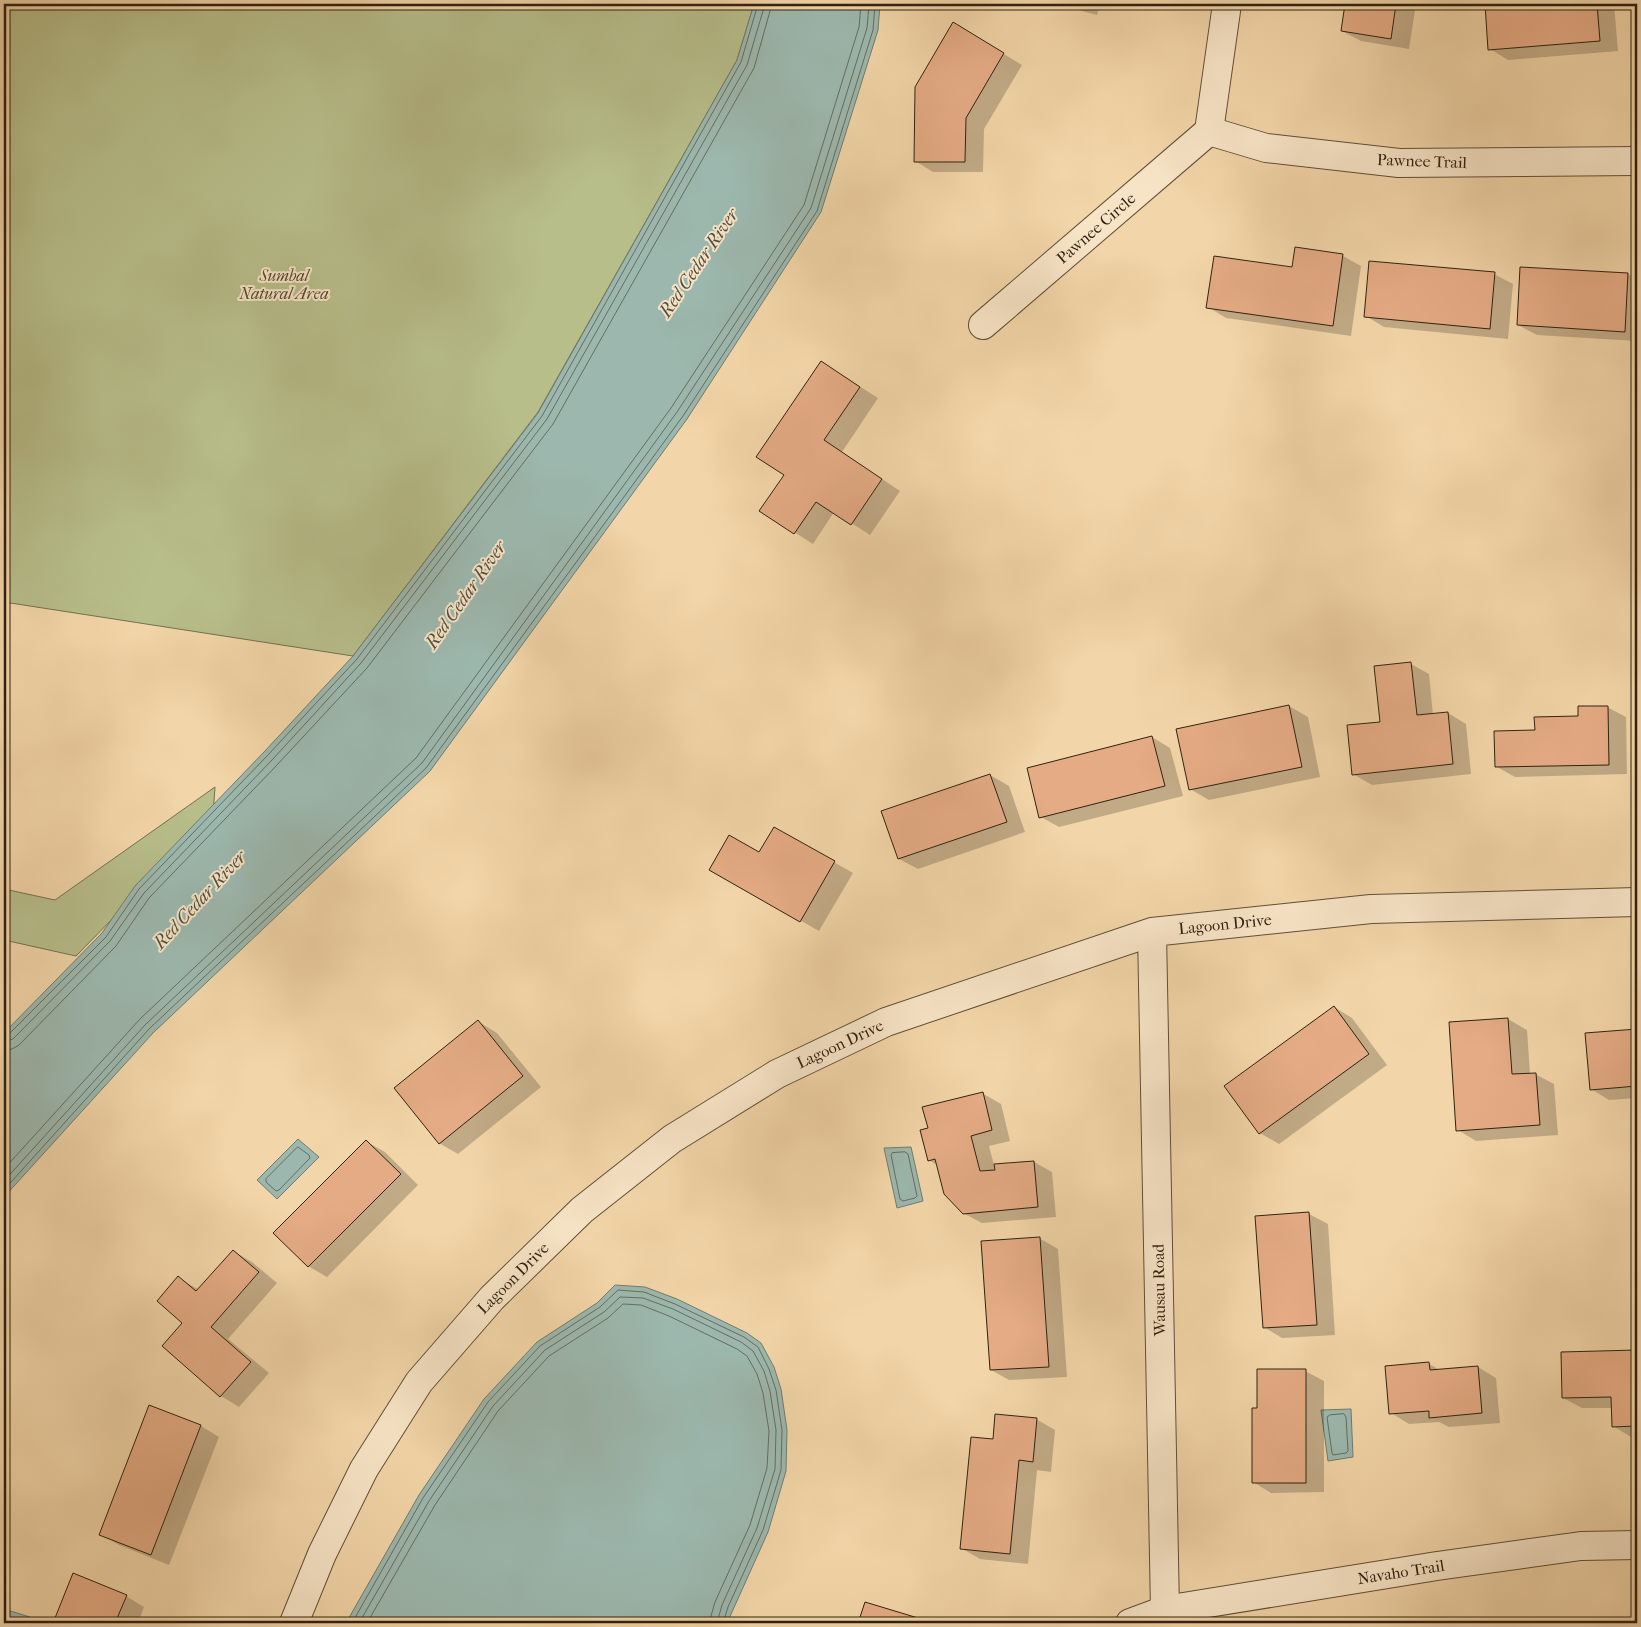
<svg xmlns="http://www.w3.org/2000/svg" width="1641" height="1627" font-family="'IM FELL French Canon',serif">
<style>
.green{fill:#b7be8a;stroke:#74704e}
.water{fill:#9cb8ae;stroke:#717c6f}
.shadow{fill:#0003}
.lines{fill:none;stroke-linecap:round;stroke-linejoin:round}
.shore{stroke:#666d60;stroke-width:1}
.building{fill:#e4ab84;stroke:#302211}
.minor-casing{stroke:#604f37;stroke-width:30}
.minor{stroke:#f7e4c6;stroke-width:28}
.labels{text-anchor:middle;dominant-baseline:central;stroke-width:4;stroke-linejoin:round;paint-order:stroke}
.street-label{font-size:16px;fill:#302211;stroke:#f7e4c6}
.park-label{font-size:16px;font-style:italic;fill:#52492f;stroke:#f7e4c6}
.water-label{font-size:18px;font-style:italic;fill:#504f40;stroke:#f7e4c6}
</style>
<rect width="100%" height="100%" fill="#f2d5a8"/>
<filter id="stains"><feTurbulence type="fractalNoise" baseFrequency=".004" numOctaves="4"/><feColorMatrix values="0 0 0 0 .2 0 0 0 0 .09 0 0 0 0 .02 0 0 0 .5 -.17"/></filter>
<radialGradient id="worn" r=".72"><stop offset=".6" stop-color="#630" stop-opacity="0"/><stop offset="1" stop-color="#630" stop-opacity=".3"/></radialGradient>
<!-- green -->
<path class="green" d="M4,4h750l-17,56 -199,352 -185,244 -349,-54z
M215,787l-2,29 -137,140 -72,-16v-51l51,11z"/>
<!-- water -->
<path class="water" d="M754,4h126l-2,26 -57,182 -134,207 -257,352 -277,262 -149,164v-164l98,-100 33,-47 129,-134 89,-96 185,-243 199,-353z
M298,1139l21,18 -42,42 -20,-19z
M911,1147l12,54 -26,7 -13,-60z
M615,1285l30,2 32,12 70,34 14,10 13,24 7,22 6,41 -1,41 -18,61 -41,91h-381l73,-128 65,-96 53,-57 60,-39z
M1351,1409l2,48 -25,4 -7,-51z
M4,1609l26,8 -3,6h-23z"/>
<!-- shadow -->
<path class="shadow" d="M1056,4h12l16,4 1,-2 -8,-2h23l-3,11z
M1347,4h69l-7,45 -48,-8 -19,-10z
M1486,4h128l4,47 -110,9 -18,-11z
M972,35l50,30 -38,64 -1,43h-50l-18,-11z
M1296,249l47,7 18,10 -10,70 -125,-18 -18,-11 85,-38z
M1522,268l106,6 9,6v61l-100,-6 -19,-10z
M1494,274l19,10 -5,55 -124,-12 -18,-11z
M821,362l57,36 -36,54 58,39 -30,44 -36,-23 -21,32 -52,-33 24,-36z
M1411,664l18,10 4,41 15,-2 18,11 5,50 -99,11 -19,-11 29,-51z
M1289,706l19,11 12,60 -111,23 -19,-11z
M1607,707l19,10 1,57 -112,3 -18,-10 39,-36z
M1152,737l18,11 13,48 -124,31 -18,-10z
M990,775l19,11 16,46 -107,37 -19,-10z
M774,828l79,45 -34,58 -108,-61 49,-16z
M1334,1007l18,11 35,47 -108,79 -19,-11 -34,-46z
M1508,1019l19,11 3,44h5l19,10 4,51 -82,6 -18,-11 -8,-107z
M479,1022l18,11 44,54 -83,67 -19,-11z
M1637,1030v68l-28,2 -18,-11 -4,-55z
M982,1093l19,11 9,37 -21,5 5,19 40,-3 18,10 4,45 -74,6 -19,-10 -25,-47 -9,-6v-31z
M367,1142l18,10 33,33 -91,92 -19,-11z
M1309,1214l19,10 7,111 -53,3 -18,-11 -7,-109z
M1039,1238l19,11 9,128 -58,3 -18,-10z
M233,1251l19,11 25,21 -49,56 41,34 -30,34 -18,-11 -58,-50 21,-23 -5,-45 20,12z
M1637,1351v85l-6,1 -18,-11v-18h-31l-19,-10 -1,-45z
M1428,1363l13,8 37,-4 18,11 4,45 -51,4 -10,-5 -30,2 -18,-11z
M1305,1371l19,10v111l-53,1 -18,-11 5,-73z
M150,1407l51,19 18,11 -50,128 -50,-20 -19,-11z
M1036,1419l19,11 -4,42 -14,-2 -9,94 -48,-5 -19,-11 33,-108z
M73,1575l53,21 18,11 -6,16h-84z
M866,1603l52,17 6,3h-64z"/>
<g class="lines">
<!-- shore -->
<path class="shore" d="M4,1036l5,-2 97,-97 33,-48 128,-133 90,-97 185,-243 199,-354 17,-58
M4,1042l9,-3 97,-98 34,-48 128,-133 89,-97 186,-244 200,-354 18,-61
M4,1050l8,-1 7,-4 97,-99 33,-48 128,-133 90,-97 186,-244 201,-356 18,-64
M298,1147l11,8 1,3 -31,32 -3,1 -10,-9v-3z
M905,1152l3,2 9,42 -2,2 -12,3 -3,-2 -9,-44 1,-2z
M4,1169l136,-150 276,-261 255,-350 133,-203 55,-178 2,-23
M4,1181l141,-156 277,-262 255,-351 134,-204 56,-180 2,-24
M4,1190l145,-161 277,-261 257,-352 134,-205 56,-181 2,-26
M1344,1414l2,3 2,34 -2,2 -13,2 -1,-2 -5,-36 3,-2z
M352,1623l71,-125 65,-96 52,-56 60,-39 18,-17 26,2 31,12 69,33 14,10 11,22 7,21 6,40 -1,40 -18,60 -35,77 -5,16
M359,1623l70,-122 64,-95 52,-56 59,-38 16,-15 23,1 30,11 68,33 12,9 11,20 6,20 6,39 -1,39 -18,59 -35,77 -5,18
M367,1623l68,-118 63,-94 51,-55 59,-38 15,-14 18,1 28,11 68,33 10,7 10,18 6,19 6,38 -2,37 -17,57 -35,77 -6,21"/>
</g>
<!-- building -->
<path class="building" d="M1345,4h51l-5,35 -50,-8z
M1485,4h112l3,37 -112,9z
M953,22l51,31 -38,65 -1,44h-51l1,-75z
M1295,247l48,7 -10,72 -127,-18 8,-52 78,11z
M1369,261l126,11 -5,57 -126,-12z
M1520,267l108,6 -3,59 -108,-7z
M821,361l39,26 -36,53 58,39 -31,46 -35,-23 -22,32 -35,-23 25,-36 -28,-18z
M1411,662l6,53 31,-3 5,52 -101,11 -5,-50 33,-3 -6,-56z
M1289,705l13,62 -113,23 -13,-61z
M1578,706h30l1,59 -114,2 -1,-36 41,-1 -1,-13 44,-1z
M1152,736l13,50 -126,32 -12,-50z
M990,774l17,48 -109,37 -17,-48z
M774,827l61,34 -35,61 -91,-52 20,-35 30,17z
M1334,1006l35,48 -110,80 -35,-48z
M1508,1018l4,56 24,-1 4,52 -84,6 -7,-109z
M478,1020l45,56 -84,68 -45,-56z
M1637,1029v57l-47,4 -5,-57z
M983,1092l9,38 -21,6 9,35 15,-1 -1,-6 40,-3 4,46 -75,7 -19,-20 -9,-35 -7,2 -8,-31 8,-2 -6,-21z
M366,1140l35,34 -93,93 -35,-34z
M1309,1212l8,113 -54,3 -8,-112z
M1040,1237l9,130 -59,3 -9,-129z
M233,1250l26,22 -48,55 40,35 -31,35 -58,-51 20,-23 -25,-22 21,-25 18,15z
M1637,1350v76l-25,1 -1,-30 -49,1 -1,-46z
M1429,1362l1,8 48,-4 4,47 -53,5v-7l-40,3 -4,-48z
M1257,1369h49v114h-54v-75h5z
M149,1405l52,20 -50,130 -52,-20z
M995,1414l42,4 -4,44 -14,-2 -9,94 -50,-5 11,-112 22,2z
M73,1573l54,22 -12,28h-62z
M865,1602l53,16 -1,5h-59z"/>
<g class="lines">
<defs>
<path id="minor" d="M1209,131l57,17 133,15 238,-2
M1209,131l18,-127
M983,325l226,-194
M1152,932l13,678
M294,1623l28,-69 42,-85 55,-87 73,-84 90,-88 90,-71 105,-65 109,-52 266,-90 219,-23 266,-7
M1130,1623l35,-13 272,-44 144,-20 56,-1"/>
</defs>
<!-- minor casing -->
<use href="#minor" class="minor-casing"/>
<!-- minor -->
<use href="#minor" class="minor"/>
</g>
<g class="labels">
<!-- street labels -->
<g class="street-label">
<text transform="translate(1422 161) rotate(2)">Pawnee Trail</text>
<text transform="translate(1096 228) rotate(-41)">Pawnee Circle</text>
<text transform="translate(1225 924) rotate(-6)">Lagoon Drive</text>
<text transform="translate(840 1044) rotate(-25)">Lagoon Drive</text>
<text transform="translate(513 1278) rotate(-45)">Lagoon Drive</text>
<text transform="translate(1159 1290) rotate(-91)">Wausau Road</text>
<text transform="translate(1401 1572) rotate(-9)">Navaho Trail</text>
</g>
<!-- park labels -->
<g class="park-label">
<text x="284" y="275">Sumbal<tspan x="284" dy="18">Natural Area</tspan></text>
</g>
<!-- water labels -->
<g class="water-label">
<text transform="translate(699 263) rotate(-56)">Red Cedar River</text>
<text transform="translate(466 595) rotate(-55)">Red Cedar River</text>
<text transform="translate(200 900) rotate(-47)">Red Cedar River</text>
</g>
</g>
<!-- margin -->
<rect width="1641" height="1627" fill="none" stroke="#f2d5a8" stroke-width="20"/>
<rect x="5" y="5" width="1631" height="1617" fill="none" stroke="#302211" stroke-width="2.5"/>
<rect x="10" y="10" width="1621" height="1607" fill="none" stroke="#302211"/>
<rect width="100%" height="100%" filter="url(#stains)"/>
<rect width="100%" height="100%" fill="url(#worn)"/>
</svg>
